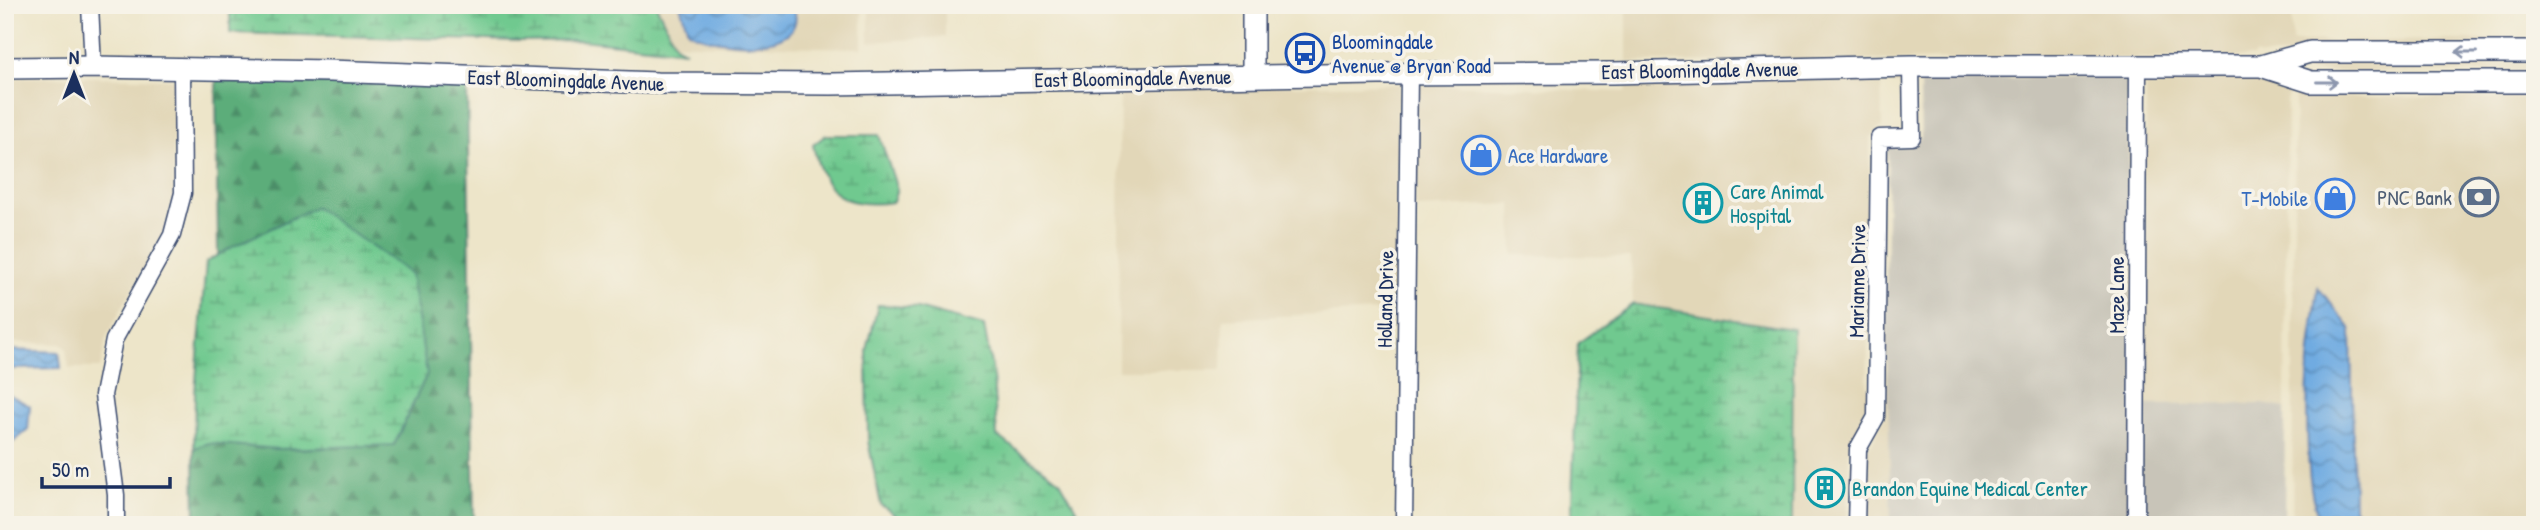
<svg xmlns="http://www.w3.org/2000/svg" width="2540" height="530" font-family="'Patrick Hand',sans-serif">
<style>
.built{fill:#e2d7b8}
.industrial{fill:#c8c4b8}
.forest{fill:url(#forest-firs);stroke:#3c6e6c;stroke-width:2}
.wetland{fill:url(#wetland-marsh);stroke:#467c76;stroke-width:2}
.water{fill:url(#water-waves);stroke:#456da0;stroke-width:2}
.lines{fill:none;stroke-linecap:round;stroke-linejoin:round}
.street-casing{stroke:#3a4a6e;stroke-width:19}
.secondary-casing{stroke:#3a4a6e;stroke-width:24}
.street{stroke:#fff;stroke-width:16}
.secondary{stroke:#fff;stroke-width:21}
.oneway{stroke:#8d97ae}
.labels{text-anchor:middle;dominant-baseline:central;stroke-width:7;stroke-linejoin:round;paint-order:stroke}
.transit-label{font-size:21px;fill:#164399;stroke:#f7f3e8;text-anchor:start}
.street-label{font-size:21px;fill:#1b2f5e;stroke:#f7f3e8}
.shop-label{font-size:21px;fill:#366cbe;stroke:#f7f3e8;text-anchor:start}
.culture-label{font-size:21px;fill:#0d838f;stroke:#f7f3e8;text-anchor:start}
.service-label{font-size:21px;fill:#4e5e75;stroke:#f7f3e8;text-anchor:end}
</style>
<defs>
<pattern id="forest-firs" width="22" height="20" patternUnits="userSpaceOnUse" patternTransform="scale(1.75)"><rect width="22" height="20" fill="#5cad7a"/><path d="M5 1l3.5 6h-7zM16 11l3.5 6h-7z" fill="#4b8d67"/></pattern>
<pattern id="wetland-marsh" width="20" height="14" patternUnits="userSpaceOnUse" patternTransform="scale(1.75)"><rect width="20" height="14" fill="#70c98f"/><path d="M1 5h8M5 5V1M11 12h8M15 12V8" fill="none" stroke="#5ba478"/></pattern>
<pattern id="water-waves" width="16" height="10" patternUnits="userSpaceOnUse" patternTransform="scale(1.75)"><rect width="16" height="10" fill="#6fabe1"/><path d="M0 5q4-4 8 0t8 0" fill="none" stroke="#5a8cba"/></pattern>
</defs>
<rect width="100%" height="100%" fill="#f7f3e8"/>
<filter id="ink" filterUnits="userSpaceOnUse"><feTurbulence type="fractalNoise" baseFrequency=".0143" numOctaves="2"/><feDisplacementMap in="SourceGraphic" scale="14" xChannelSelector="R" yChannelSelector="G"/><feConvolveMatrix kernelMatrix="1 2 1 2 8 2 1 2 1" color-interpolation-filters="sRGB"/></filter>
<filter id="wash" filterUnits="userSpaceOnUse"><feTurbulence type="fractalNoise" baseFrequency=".00686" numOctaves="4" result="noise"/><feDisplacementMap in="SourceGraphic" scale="28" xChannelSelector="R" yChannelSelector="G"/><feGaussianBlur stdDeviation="1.57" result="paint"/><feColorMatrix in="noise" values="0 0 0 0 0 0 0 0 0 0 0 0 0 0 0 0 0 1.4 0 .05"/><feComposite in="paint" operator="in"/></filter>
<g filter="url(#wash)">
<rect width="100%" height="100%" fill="#ede5c9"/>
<!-- built -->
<path class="built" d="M521,5h341v43l-341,-8z
M869,5h76v32l-76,5z
M1627,5h665v37l243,-3v3l-274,14 -6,-2 -1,3 -627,5z
M2311,62h224v10h-223l-17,-6z
M2127,75h2v72h17v-71l115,1 40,12 -10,1 -4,7 -2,311 -22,-4 -129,1z
M1902,76v7l-21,1 1,44h-3l-9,10 -3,276 -18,35 -2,76h-55l1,-196 -160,-25 -2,-47 -118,-2 -1,-51 -96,4 1,-124 209,8 1,-10z
M93,77l80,2 1,113 -10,39 -57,104 -7,33h-31l-3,-20 -4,-4 -57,-2v-264z
M1400,84l-3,226 -174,9 -1,51h-104l2,-282z
M2295,97l240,1v427h-243z
M1886,301l5,224h-26l2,-73 18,-35z"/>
<!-- industrial -->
<path class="industrial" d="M2127,75l7,330 129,-1 22,4 -1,117h-393l-5,-224 2,-153 24,-1 9,-10 -1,-55z"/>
<!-- forest -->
<path class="forest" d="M216,80l251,6 7,439h-279l-1,-77 14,-5 70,6 46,-1 -8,-241 -98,48z"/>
<!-- wetland -->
<path class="wetland" d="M230,5h426l20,41 10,5 -105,-11 -61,1 -290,-8z
M826,135h53l18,54 -4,13c-51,7 -69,-7 -80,-57z
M315,207l96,67 16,100 -33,71 -116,4 -70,-6 -14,5 1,-56 11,-130 30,-17z
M1633,304l160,25 -1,196h-221l7,-182z
M878,305l40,3 66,18 9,49 4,61 63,45 25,44h-176l-28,-20 -13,-64 -1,-91z"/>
<!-- water -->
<path class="water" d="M680,5h113c20,52 -81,41 -105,26z
M2318,287l33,42 3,179 12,17c-13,0 -32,3 -43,-4 -20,-14 -16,-132 -14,-159 2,-25 6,-50 9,-75z
M5,350l54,2 2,16 -56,1z
M5,392l25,14 -2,24 -23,19z"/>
</g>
<g filter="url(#ink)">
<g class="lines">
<defs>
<path id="street" d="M90,5l3,62
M116,525v-30l-13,-100 11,-55 58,-105 11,-42 -1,-124
M1404,525l5,-451
M1856,525l2,-76 18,-32 3,-279 33,-1 -1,-71
M2136,525l2,-459"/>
<path id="secondary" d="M1253,5v71
M2261,66l49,-14h225
M5,68l88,-1 237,4 327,12 174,1 547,-10 234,-1 299,-7h350l50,16h224"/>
</defs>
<!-- street casing -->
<use href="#street" class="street-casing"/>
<!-- secondary casing -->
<use href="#secondary" class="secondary-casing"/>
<!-- street -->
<use href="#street" class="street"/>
<!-- secondary -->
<use href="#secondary" class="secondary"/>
</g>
<!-- one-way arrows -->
<defs><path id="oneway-shaft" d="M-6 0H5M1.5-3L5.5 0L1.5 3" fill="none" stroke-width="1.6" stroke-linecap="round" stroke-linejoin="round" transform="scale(1.75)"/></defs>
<g class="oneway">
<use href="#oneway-shaft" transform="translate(2466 52) rotate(180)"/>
<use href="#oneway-shaft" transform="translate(2327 82)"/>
</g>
</g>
<!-- icons -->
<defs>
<symbol id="bus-ring" viewBox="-11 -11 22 22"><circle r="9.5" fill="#f7f3e8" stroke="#1a4fb4" stroke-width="1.5"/><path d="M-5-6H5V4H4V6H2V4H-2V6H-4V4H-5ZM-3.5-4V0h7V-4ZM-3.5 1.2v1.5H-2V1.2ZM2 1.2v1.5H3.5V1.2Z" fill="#1a4fb4"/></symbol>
<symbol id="shop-ring" viewBox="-11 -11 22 22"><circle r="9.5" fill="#f7f3e8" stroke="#3f7fe0" stroke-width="1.5"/><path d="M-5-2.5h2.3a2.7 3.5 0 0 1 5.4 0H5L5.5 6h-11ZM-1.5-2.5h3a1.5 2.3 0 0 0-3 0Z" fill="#3f7fe0"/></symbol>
<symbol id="bank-ring" viewBox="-11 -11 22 22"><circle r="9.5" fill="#f7f3e8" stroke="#5c6f8a" stroke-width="1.5"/><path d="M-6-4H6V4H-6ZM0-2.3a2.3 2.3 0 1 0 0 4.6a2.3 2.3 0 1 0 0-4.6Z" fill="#5c6f8a"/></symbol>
<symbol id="building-ring" viewBox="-11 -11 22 22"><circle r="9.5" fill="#f7f3e8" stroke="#0f9aa8" stroke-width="1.5"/><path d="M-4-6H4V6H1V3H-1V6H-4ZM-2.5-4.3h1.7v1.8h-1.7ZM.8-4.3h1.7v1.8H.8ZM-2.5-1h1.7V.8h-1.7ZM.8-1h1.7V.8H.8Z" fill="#0f9aa8"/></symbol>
</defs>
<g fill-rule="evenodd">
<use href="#bus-ring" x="1283" y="31" width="44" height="44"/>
<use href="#shop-ring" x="1459" y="133" width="44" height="44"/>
<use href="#bank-ring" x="2457" y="175" width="44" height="44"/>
<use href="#shop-ring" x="2313" y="176" width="44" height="44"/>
<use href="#building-ring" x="1681" y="181" width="44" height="44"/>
<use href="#building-ring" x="1803" y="466" width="44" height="44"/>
</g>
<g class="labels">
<!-- transit labels -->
<g class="transit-label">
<text x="1332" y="41">Bloomingdale<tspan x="1332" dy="24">Avenue @ Bryan Road</tspan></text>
</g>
<!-- street labels -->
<g class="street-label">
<text transform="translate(1700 70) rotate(-1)">East Bloomingdale Avenue</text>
<text transform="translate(1133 78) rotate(-1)">East Bloomingdale Avenue</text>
<text transform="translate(566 80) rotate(2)">East Bloomingdale Avenue</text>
<text transform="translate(1857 281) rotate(-89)">Marianne Drive</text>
<text transform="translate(2116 295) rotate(-90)">Maze Lane</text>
<text transform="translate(1385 299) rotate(-89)">Holland Drive</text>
</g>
<!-- shop labels -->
<g class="shop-label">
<text x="1508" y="155">Ace Hardware</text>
<text x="2308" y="198" text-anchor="end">T-Mobile</text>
</g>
<!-- culture labels -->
<g class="culture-label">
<text x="1730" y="191">Care Animal<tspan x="1730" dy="24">Hospital</tspan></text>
<text x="1852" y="488">Brandon Equine Medical Center</text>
</g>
<!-- service labels -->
<g class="service-label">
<text x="2452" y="197">PNC Bank</text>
</g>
</g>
<!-- margin -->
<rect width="2540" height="530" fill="none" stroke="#f7f3e8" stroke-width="28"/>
<!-- north arrow -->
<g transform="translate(74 74)" stroke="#f7f3e8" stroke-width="5" paint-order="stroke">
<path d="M0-5L12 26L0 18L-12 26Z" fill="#1b2f5e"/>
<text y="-10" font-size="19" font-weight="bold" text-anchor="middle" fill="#1b2f5e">N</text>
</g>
<!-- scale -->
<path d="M42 477v10h128v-10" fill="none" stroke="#1b2f5e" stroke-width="3.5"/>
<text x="52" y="477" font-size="21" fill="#1b2f5e" stroke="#f7f3e8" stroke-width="5" paint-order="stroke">50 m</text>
</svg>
